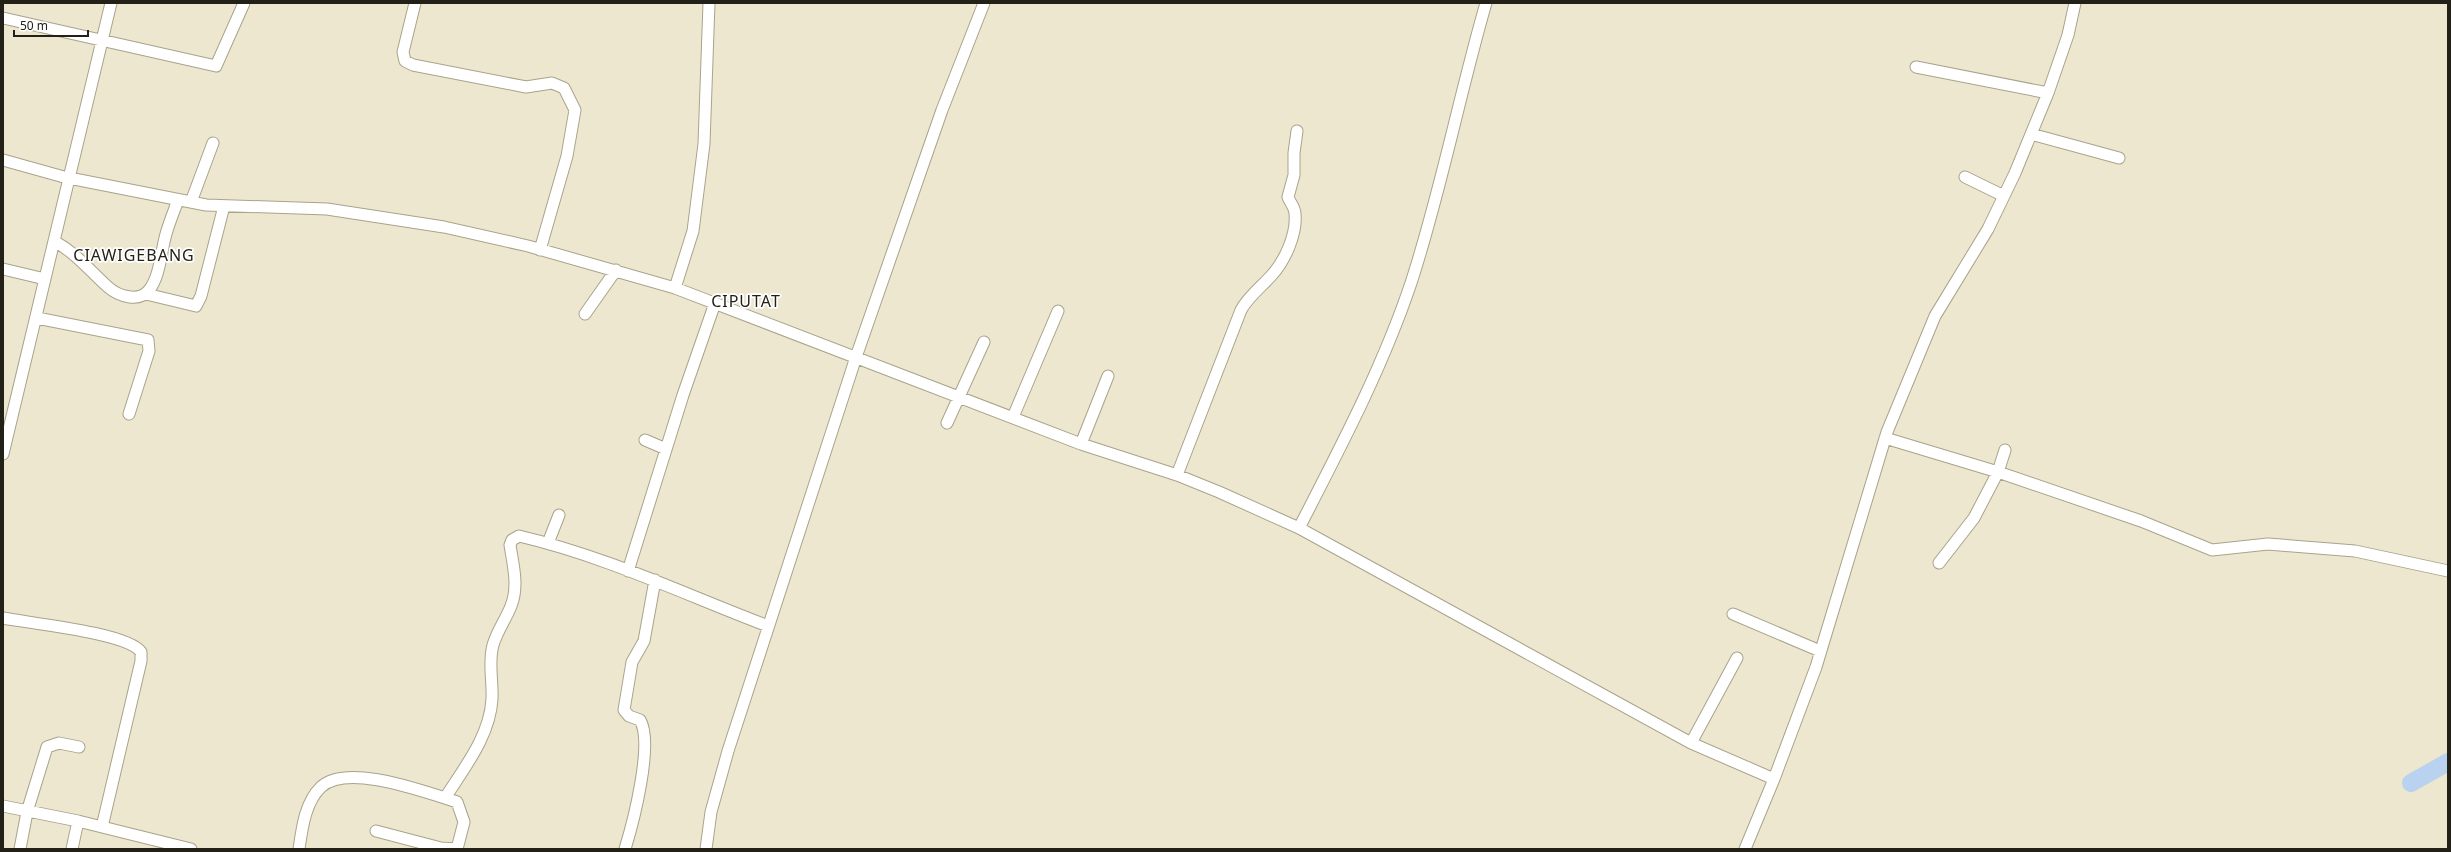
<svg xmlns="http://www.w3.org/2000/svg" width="2451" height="852" font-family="'Noto Sans',sans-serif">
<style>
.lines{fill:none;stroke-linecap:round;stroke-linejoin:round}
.river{stroke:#b8d2ef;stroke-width:18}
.street-casing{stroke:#a9a38c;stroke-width:13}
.street{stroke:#fff;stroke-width:11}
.labels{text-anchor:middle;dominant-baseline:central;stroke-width:3.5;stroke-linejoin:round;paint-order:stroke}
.quarter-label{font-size:16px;letter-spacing:1px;fill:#232018;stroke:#fff}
</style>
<rect width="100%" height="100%" fill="#ece7ce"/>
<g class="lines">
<!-- river -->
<path class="river" d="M2411,783l37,-21"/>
<defs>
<path id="street" d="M415,3l-12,49 2,9 8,4 113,22 26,-4 12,5 11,22 -8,46 -27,94
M3,18l213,48 28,-63
M1916,67l132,26
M2031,134l88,24
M3,160l61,17 142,28 121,4 117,18 84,19 147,42 406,156 96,31 42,17 80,36 392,215 83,36
M1965,177l39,19
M191,202l22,-59
M54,241c22,12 35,29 54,46 10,9 31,16 41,3 11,-13 12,-39 17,-56 3,-11 8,-23 12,-34
M3,269l42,10
M675,288l18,-57 11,-87 5,-141
M146,294l50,12 5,-10 23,-90
M585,314l31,-44
M37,318l111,22 1,11 -20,63
M1013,417l45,-106
M947,423l37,-81
M1885,438l113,34 143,49 71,29 56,-6 87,7 93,20
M645,440l21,9
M1081,444l27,-68
M3,454l108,-451
M1177,475l64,-165c7,-13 20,-23 30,-34 14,-15 26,-42 24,-62 0,-7 -5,-11 -7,-17l6,-22v-22l3,-22
M1299,528c41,-80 83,-159 112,-245 30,-92 48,-187 75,-280
M548,543l11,-28
M1939,563l35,-45 24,-46 7,-22
M628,571l55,-176 32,-92
M1733,614l87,37
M3,618c26,5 125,15 138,34v9l-39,166
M1691,743l46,-85
M445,798l12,4 7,20 -7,27
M3,806l75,15 -6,28
M78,821l113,28
M376,831l65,17 16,1
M20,849l7,-37 20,-65 12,-4 20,4
M299,849c3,-20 6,-47 22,-62 25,-23 95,2 124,11 19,-30 45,-62 47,-99 1,-18 -4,-36 1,-54 4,-14 13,-26 18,-39 8,-20 2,-41 -1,-61l2,-5 7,-4c86,20 167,59 249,90
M625,849c8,-26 29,-106 15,-129l-11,-4 -5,-6 8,-48 12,-21 11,-61
M706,849l5,-37 17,-61 128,-394 86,-247 42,-107
M1745,849l29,-70 42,-112 71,-235 48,-116 53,-87 27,-56 33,-80 20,-58 7,-32"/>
</defs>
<!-- street casing -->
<use href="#street" class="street-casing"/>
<!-- street -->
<use href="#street" class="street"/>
</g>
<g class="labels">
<!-- quarter labels -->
<g class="quarter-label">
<text x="134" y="255">CIAWIGEBANG</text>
<text x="746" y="301">CIPUTAT</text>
</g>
</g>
<!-- border -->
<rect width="2451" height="852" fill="none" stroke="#232018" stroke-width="8"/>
<!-- scale -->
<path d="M14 30v6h74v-6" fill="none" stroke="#232018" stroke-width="2"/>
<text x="20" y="30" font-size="12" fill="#232018" stroke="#ffffff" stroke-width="3" paint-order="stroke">50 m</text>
</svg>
